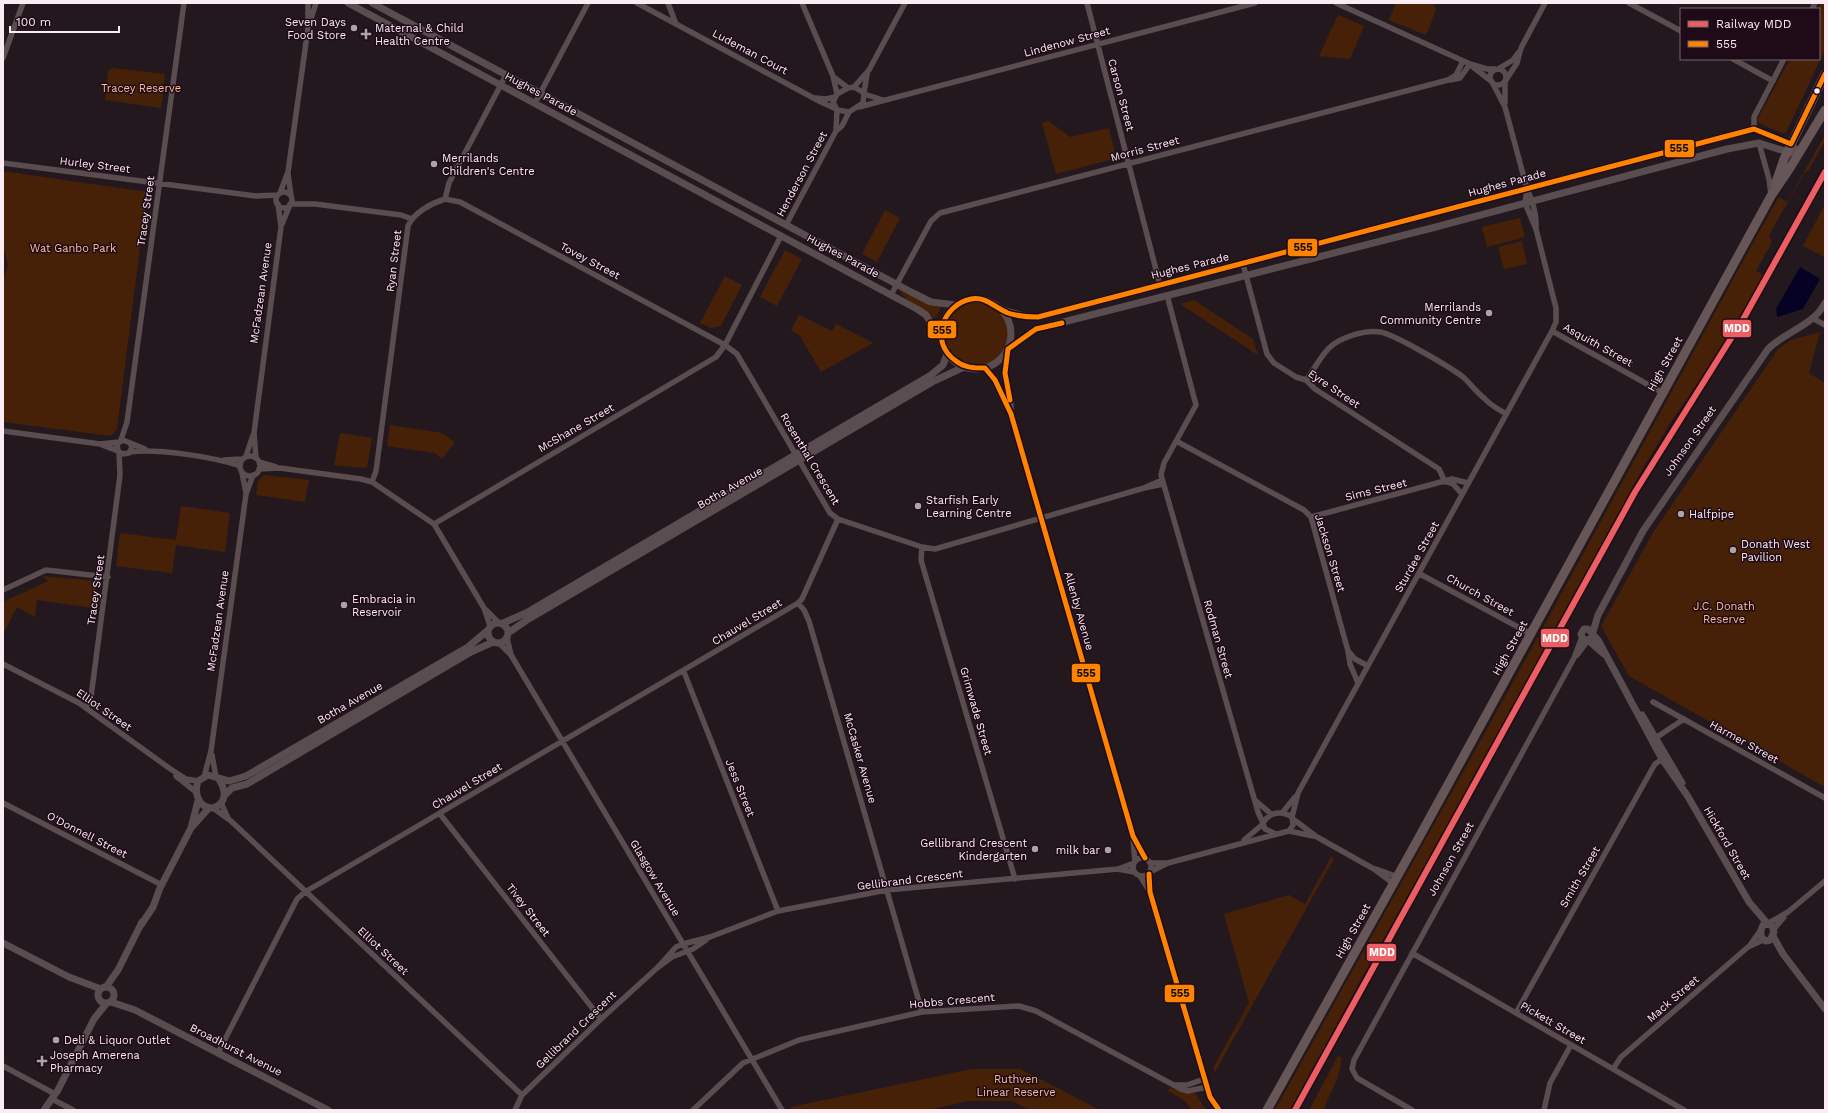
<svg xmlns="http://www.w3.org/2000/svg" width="1828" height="1113" font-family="'Work Sans',sans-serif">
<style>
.green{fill:#472107}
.water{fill:#060226}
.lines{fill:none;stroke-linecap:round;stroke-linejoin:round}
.minor{stroke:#5a4d4f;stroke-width:5.5}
.tertiary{stroke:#5a4d4f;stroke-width:7}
.primary{stroke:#665658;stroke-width:9}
.bus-1-casing{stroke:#1e0b17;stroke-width:8}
.bus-1{stroke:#ff8200;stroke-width:5}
.rail-1-casing{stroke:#1e0b17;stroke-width:9}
.rail-1{stroke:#ec5e61;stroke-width:6}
.poi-dot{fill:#b0a2a9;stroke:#1e0b17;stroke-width:1.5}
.bus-dot{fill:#fbecf4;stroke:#1e0b17;stroke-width:1.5}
.labels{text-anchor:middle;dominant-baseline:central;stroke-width:3;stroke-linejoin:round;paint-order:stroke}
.poi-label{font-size:11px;fill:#fbecf4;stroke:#1e0b17;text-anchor:start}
.street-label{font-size:11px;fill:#fbecf4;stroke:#1e0b17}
.park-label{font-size:11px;fill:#fcbe98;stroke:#1e0b17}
.line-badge{stroke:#1e0b17;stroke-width:1.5}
.badge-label{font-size:11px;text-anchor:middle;font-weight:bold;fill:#fff}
.pale-badge-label{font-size:11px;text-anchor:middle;font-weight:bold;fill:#111}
</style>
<rect width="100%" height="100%" fill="#24181f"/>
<!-- green -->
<path class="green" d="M1396,3h40l-2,3 2,4 -10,25 -37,-15z
M1821,3h4v46l-39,84h-4l-23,-10 -2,-3 33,-61h29l-1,-50z
M1338,15l26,11 -14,33 -31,-3z
M112,68l53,6 -4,34 -56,-8 3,-29z
M1049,121l21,16 39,-9 6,26 -2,5 -57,15 -14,-51z
M1825,135v6l-17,30 -3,1 -36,63 3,7 -16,29 9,5 -32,57 -61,87 -29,48 -84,157 -205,367 -63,118h-16l236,-424 248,-454 20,-35 8,5z
M3,171l144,21 -30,237 -6,7 -108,-14v-143l5,-14 -5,-21z
M1825,204v53l-22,-11z
M885,210l15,8 -23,44 -15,-8z
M1520,218l5,19 -38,10 -5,-20z
M1522,241l5,23 -23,5 -6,-22z
M785,250l17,9 -25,47 -17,-9z
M725,276l17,9 -21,41 -10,2 -11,-5z
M900,289l34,17 7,1 -5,10 -2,1c-8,-8 -33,-18 -34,-29z
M1194,300l59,39 5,16 -78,-51z
M943 334a33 33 0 1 1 66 0a33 33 0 1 1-66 0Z
M799,315l33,16 4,-7 37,19 -52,29 -21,-36 -9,-6z
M1820,332l-11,41 16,10v404l-196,-111 -28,-50 53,-95 124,-182 13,-9z
M390,425l52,8 13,9 -13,17 -7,-6 -48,-7z
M340,433l32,5 -5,29 -4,1 -29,-3z
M264,475l45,5 -4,22 -49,-7 2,-14z
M181,506l49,7 -5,39 -49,-7 -4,28 -56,-7 4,-33 56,7z
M42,576l55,5 -4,27 -56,-8 -2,17 -18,-10 -14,27v-32l45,-21z
M1331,857l3,2 -119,213 -2,-4 36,-65 -25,-89 65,-19 16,9z
M1338,1056l4,2 -4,19 -15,33h-14z
M972,1069h48l80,41h-71l-17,-9h-44l-39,9h-136l-2,-3z
M1170,1088l16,5h9l11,17h-14l-8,-10 -16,-9z"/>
<!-- water -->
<path class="water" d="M1800,267l20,12 -17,30 -26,8 -1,-8z"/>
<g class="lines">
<!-- minor -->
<path class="minor" d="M637,3l182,98 17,8
M668,3l8,21
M802,3l31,73 4,18
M1087,3l73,282
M1336,3l134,61 17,5h9
M1629,3l52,28
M1812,9l3,-6
M308,22v-19
M3,58l20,-55
M1733,59l40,22
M1473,67l18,14
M1490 77a8 8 0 1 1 16 0a8 8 0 1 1-16 0Z
M1498,69l15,-9 6,-8
M835,78l13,10
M1450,80l10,-2 10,-14
M1506,80l11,-17 4,-15 24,-45
M1492,82l13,25 22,82c6,13 10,25 9,39
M1505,82v21
M854,87l15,-17 36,-67
M854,87l10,6 -1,10 -14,9 -12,-2 -4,-8 4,-8 11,-6z
M864,93l3,-19
M864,94l19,6
M815,98l11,1 9,-2
M535,103l53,-100
M859,107l396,-104
M1754,129v-12l30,-58
M836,131l1,-21
M1759,143l10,36 2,16
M3,163l253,33 22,-1
M288,174l3,21
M1527,189l-2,14 11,26 20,79v14l-4,9 111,62
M276 200a8 8 0 1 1 16 0a8 8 0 1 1-16 0Z
M280,193l8,-21 20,-144 8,-25
M290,204h25l86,11 11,4
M282,224l8,-19
M786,225l50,-94 6,-5 7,-14
M781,236l-56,109 12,9 93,159 8,6 84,28 13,2 209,-61 19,-4
M1243,264l24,90 7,9 22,14 10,3 9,9 124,80 6,13
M891,295l40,-74 9,-8 508,-133 8,-5 7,-14
M1167,295l29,110 -32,58 -3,12 97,337 5,11
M1814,319l11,6
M1007,351l-1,31 5,20v10
M985,368l10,12 16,34 122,422 12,22
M1306,380c8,-10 14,-23 23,-32 11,-11 36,-18 51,-16 14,2 70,35 83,45 7,6 13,15 21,21 6,7 14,11 22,16
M3,431l97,13 19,-2
M121,440l6,-18 57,-419
M1176,441l128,69 7,7 37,134 2,13 8,19
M130,443l2,4 -3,6 -6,1 -5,-3 -1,-7 6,-4 22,9
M102,445l16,6
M130,452c26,-4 84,5 110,14
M240 466a10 10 0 1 1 20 0a10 10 0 1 1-20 0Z
M246,456l7,-21
M256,458l-2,-25 27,-206 -3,-23
M224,460l18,-1
M259,462l17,5
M259,469l21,-1 81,11 11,3 62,42 50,84 6,18
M242,473l4,20
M372,482l4,-11 32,-245c5,-13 24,-23 37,-27l4,-16 57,-108
M1447,482l6,2 9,10
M1146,487l16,-7
M1311,517l141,-38 16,4
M434,524l282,-167 9,-12 -265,-143 -15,-3
M922,547l-1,13 94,319
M1420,574l111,60
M3,590l43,-20 62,7
M798,603l6,7 5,11 113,391
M486,610l12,12
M507,638l4,17
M499,643l12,12 271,455
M1349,652l6,7 13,7
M1577,655l11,-15
M3,664l76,39 90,65 17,11 12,2
M684,672l94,239
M1653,702l172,96
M86,707l5,-10 29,-222 -1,-23
M1654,739l30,-20
M212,755l4,22
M176,776l20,16
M204,777l7,-26 35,-257 7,-19
M1256,801l15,13
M3,803l159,82
M221,803l7,15
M213,808l18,13 291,274
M1282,813l13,-16
M440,814l161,205
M1292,817l6,-24 254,-462
M1293,819l24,18 57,32 20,15
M1289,831l24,5
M1133,839l2,23
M1244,840l19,-16
M1133 867a9 9 0 1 1 18 0a9 9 0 1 1-18 0Z
M1151,863h17l117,-31 4,-1 4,-6 -1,-8c-10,-7 -23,-5 -29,6l2,6 11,5
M1118,869l16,-6
M1376,869l22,8
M1150,872l18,-9
M1149,874l1,18 60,205 9,13
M1140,876l10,16
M1769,923l19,-11 37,-31
M1774,929l10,-12
M1750,945l10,-14
M1412,953l272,157
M657,968l19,-21 7,-3 27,-7 68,-26 109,-21 231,-21 16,3
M1516,1013l135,-242 4,-7 10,-7
M218,1053l79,-154 8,-7 493,-289 4,-4 36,-80
M3,1066l52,28
M1613,1069l8,-12 127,-110 15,-7
M1174,1085h13l17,-6
M52,1099l21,11
M515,1110l7,-15 79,-76 56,-51 15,-11 21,-8 13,-9
M693,1110l50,-47 56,-23 123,-28 97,-6 17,5 145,78 7,2 19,-4
M1412,1110l-55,-32 -5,-9 2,-9 220,-402 8,-21
M1544,1110l6,-27 21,-38"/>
<!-- tertiary -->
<path class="tertiary" d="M348,3l569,306 9,6 15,24
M372,3l541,290 18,9 25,3
M941 334a35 35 0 1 1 70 0a35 35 0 1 1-70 0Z
M1003,310l21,6 14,1 716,-188 37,15 8,9
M1008,349l28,-20 396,-101 295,-79 32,-6 32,10
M488 633a10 10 0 1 1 20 0a10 10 0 1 1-20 0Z
M503,623l23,-10 405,-238 12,-10 4,-11
M1593,632l5,-17 45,-84 125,-182c18,-18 45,-23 57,-46
M508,633l19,-13 407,-239 30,-14
M1593,634l-2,5 -5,1 -3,-1 -2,-5 3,-5h4l10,11 64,119 25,36 62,107 18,21
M1588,640l16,14
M1642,715l40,68
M208,775l10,3c8,11 10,25 -5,30 -15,0 -19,-15 -15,-27z
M218,778l11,3 17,-5 222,-129 19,-16
M225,795l7,-7 15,-4 224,-132 22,-10
M192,827l17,-19
M1767,923l5,3 2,6 -4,8 -4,1c-7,-3 -6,-10 -3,-16z
M141,925l12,-18 7,-19 31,-60 7,-27
M1773,936l10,18 42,55
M3,943l66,34 32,12
M98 995a8 8 0 1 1 16 0a8 8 0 1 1-16 0Z
M106,987l12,-17 24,-48
M111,1002l24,8 193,100
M44,1110l14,-20 36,-71 12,-15"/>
<!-- primary -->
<path class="primary" d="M1775,185l9,-26 41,-85
M1267,1110l150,-269 354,-645 19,-28 35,-58"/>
<defs>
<path id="bus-1" d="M1010,400l-5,-27 3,-24 28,-20 26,-6
M1145,858l-12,-22 -122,-422 -16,-34 -10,-12c-11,0 -20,0 -29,-7 -27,-18 -14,-56 15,-62 15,-3 24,9 37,14 9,3 20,4 30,4l716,-188 37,15 34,-70
M1149,874l1,18 60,205 9,13"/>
</defs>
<!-- bus-1 casing -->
<use href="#bus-1" class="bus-1-casing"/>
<!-- bus-1 -->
<use href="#bus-1" class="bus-1"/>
<defs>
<path id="rail-1" d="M1295,1110l340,-618 110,-176 80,-144"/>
</defs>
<!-- rail-1 casing -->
<use href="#rail-1" class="rail-1-casing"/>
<!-- rail-1 -->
<use href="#rail-1" class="rail-1"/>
</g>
<!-- markers -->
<g class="poi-dot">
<circle cx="354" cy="28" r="4"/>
<path d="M364 28h4v4h4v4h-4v4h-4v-4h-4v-4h4z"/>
<circle cx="434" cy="164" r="4"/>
<circle cx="1489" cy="313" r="4"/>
<circle cx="918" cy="506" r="4"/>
<circle cx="1681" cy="514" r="4"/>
<circle cx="1733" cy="550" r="4"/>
<circle cx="344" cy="605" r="4"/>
<circle cx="1035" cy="849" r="4"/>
<circle cx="1108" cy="850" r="4"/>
<circle cx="56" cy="1040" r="4"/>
<path d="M40 1055h4v4h4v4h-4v4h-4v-4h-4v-4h4z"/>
</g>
<circle class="bus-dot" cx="1817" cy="91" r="3.5"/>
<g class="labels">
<!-- poi labels -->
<g class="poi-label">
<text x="346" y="22" text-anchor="end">Seven Days<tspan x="346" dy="13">Food Store</tspan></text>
<text x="375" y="28">Maternal &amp; Child<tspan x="375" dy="13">Health Centre</tspan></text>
<text x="442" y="158">Merrilands<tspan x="442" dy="13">Children's Centre</tspan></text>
<text x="1481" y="307" text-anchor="end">Merrilands<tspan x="1481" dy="13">Community Centre</tspan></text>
<text x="926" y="500">Starfish Early<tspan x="926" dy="13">Learning Centre</tspan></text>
<text x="1689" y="514">Halfpipe</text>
<text x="1741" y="544">Donath West<tspan x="1741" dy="13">Pavilion</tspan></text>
<text x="352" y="599">Embracia in<tspan x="352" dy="13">Reservoir</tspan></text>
<text x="1027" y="843" text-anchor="end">Gellibrand Crescent<tspan x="1027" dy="13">Kindergarten</tspan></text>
<text x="1100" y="850" text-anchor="end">milk bar</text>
<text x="64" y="1040">Deli &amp; Liquor Outlet</text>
<text x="50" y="1055">Joseph Amerena<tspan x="50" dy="13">Pharmacy</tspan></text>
</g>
<!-- street labels -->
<g class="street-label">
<text transform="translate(1067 42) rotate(-15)">Lindenow Street</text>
<text transform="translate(750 52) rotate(28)">Ludeman Court</text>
<text transform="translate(541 94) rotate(28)">Hughes Parade</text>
<text transform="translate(1121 95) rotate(75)">Carson Street</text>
<text transform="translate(1145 149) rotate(-15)">Morris Street</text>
<text transform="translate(95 165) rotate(7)">Hurley Street</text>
<text transform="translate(802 174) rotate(-62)">Henderson Street</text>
<text transform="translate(1507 183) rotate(-15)">Hughes Parade</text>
<text transform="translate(146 211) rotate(-82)">Tracey Street</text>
<text transform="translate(843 256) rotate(28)">Hughes Parade</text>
<text transform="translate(394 261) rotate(-83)">Ryan Street</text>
<text transform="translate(590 261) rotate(28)">Tovey Street</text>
<text transform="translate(1190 266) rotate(-14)">Hughes Parade</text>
<text transform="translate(261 293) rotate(-82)">McFadzean Avenue</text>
<text transform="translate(1598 345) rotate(29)">Asquith Street</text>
<text transform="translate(1665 364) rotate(-61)">High Street</text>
<text transform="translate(1334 389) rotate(34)">Eyre Street</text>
<text transform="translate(576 428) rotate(-30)">McShane Street</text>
<text transform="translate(1690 441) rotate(-55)">Johnson Street</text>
<text transform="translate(810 459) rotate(59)">Rosenthal Crescent</text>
<text transform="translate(730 488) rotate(-30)">Botha Avenue</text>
<text transform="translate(1376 490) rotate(-14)">Sims Street</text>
<text transform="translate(1330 553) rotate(73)">Jackson Street</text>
<text transform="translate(1417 557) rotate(-61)">Sturdee Street</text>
<text transform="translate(96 590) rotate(-82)">Tracey Street</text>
<text transform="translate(1480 595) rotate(29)">Church Street</text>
<text transform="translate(1079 611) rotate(74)">Allenby Avenue</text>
<text transform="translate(218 621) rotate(-82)">McFadzean Avenue</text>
<text transform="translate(747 622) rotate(-31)">Chauvel Street</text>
<text transform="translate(1218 639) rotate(74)">Rodman Street</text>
<text transform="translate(1510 648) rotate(-61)">High Street</text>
<text transform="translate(350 703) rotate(-30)">Botha Avenue</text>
<text transform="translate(104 710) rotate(35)">Elliot Street</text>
<text transform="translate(976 711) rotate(74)">Grimwade Street</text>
<text transform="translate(1744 742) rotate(29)">Harmer Street</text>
<text transform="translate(860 758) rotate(74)">McCasker Avenue</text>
<text transform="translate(467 786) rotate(-31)">Chauvel Street</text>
<text transform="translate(740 788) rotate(68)">Jess Street</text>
<text transform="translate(87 835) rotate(27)">O'Donnell Street</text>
<text transform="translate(1727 843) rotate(60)">Hickford Street</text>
<text transform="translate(1451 859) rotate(-61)">Johnson Street</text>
<text transform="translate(1580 877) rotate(-60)">Smith Street</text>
<text transform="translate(655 878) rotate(59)">Glasgow Avenue</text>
<text transform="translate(910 880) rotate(-7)">Gellibrand Crescent</text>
<text transform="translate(528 910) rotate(52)">Tivey Street</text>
<text transform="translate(1353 931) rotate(-61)">High Street</text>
<text transform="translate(383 951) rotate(43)">Elliot Street</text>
<text transform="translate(1673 999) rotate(-41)">Mack Street</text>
<text transform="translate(952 1001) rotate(-5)">Hobbs Crescent</text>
<text transform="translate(1553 1023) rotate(30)">Pickett Street</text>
<text transform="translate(576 1030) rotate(-44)">Gellibrand Crescent</text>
<text transform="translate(236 1050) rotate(27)">Broadhurst Avenue</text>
</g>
<!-- park labels -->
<g class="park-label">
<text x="141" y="88">Tracey Reserve</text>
<text x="73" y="248">Wat Ganbo Park</text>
<text x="1724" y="606">J.C. Donath<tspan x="1724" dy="13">Reserve</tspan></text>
<text x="1016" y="1079">Ruthven<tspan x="1016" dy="13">Linear Reserve</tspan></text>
</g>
</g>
<g class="line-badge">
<rect x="1664" y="139" width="31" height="19" rx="4" fill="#ff8200"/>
<rect x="1287" y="238" width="31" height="19" rx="4" fill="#ff8200"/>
<rect x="1722" y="319" width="30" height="19" rx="4" fill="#ec5e61"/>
<rect x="927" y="320" width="30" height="19" rx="4" fill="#ff8200"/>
<rect x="1540" y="628" width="30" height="20" rx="4" fill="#ec5e61"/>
<rect x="1071" y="663" width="30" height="20" rx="4" fill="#ff8200"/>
<rect x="1366" y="943" width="31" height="19" rx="4" fill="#ec5e61"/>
<rect x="1164" y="984" width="31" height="19" rx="4" fill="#ff8200"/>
</g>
<g class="badge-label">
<text x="1737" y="332">MDD</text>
<text x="1555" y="642">MDD</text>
<text x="1382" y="956">MDD</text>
</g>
<g class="pale-badge-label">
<text x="1679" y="152">555</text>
<text x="1303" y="251">555</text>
<text x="942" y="334">555</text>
<text x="1086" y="677">555</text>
<text x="1180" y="997">555</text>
</g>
<!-- border -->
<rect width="1828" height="1113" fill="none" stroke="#fbecf4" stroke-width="8"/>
<!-- legend -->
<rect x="1680" y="8" width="140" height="52" fill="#1e0b17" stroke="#76656f"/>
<rect x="1688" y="21" width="20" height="6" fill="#ec5e61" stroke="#76656f"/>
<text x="1716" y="28" font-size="12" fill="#fbecf4">Railway MDD</text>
<rect x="1688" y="41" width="20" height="6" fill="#ff8200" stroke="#76656f"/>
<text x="1716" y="48" font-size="12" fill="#fbecf4">555</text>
<!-- scale -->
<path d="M10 26v6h109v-6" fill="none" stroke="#fbecf4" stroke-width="2"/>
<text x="16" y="26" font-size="12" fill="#fbecf4" stroke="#1e0b17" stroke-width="3" paint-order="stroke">100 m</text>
</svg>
